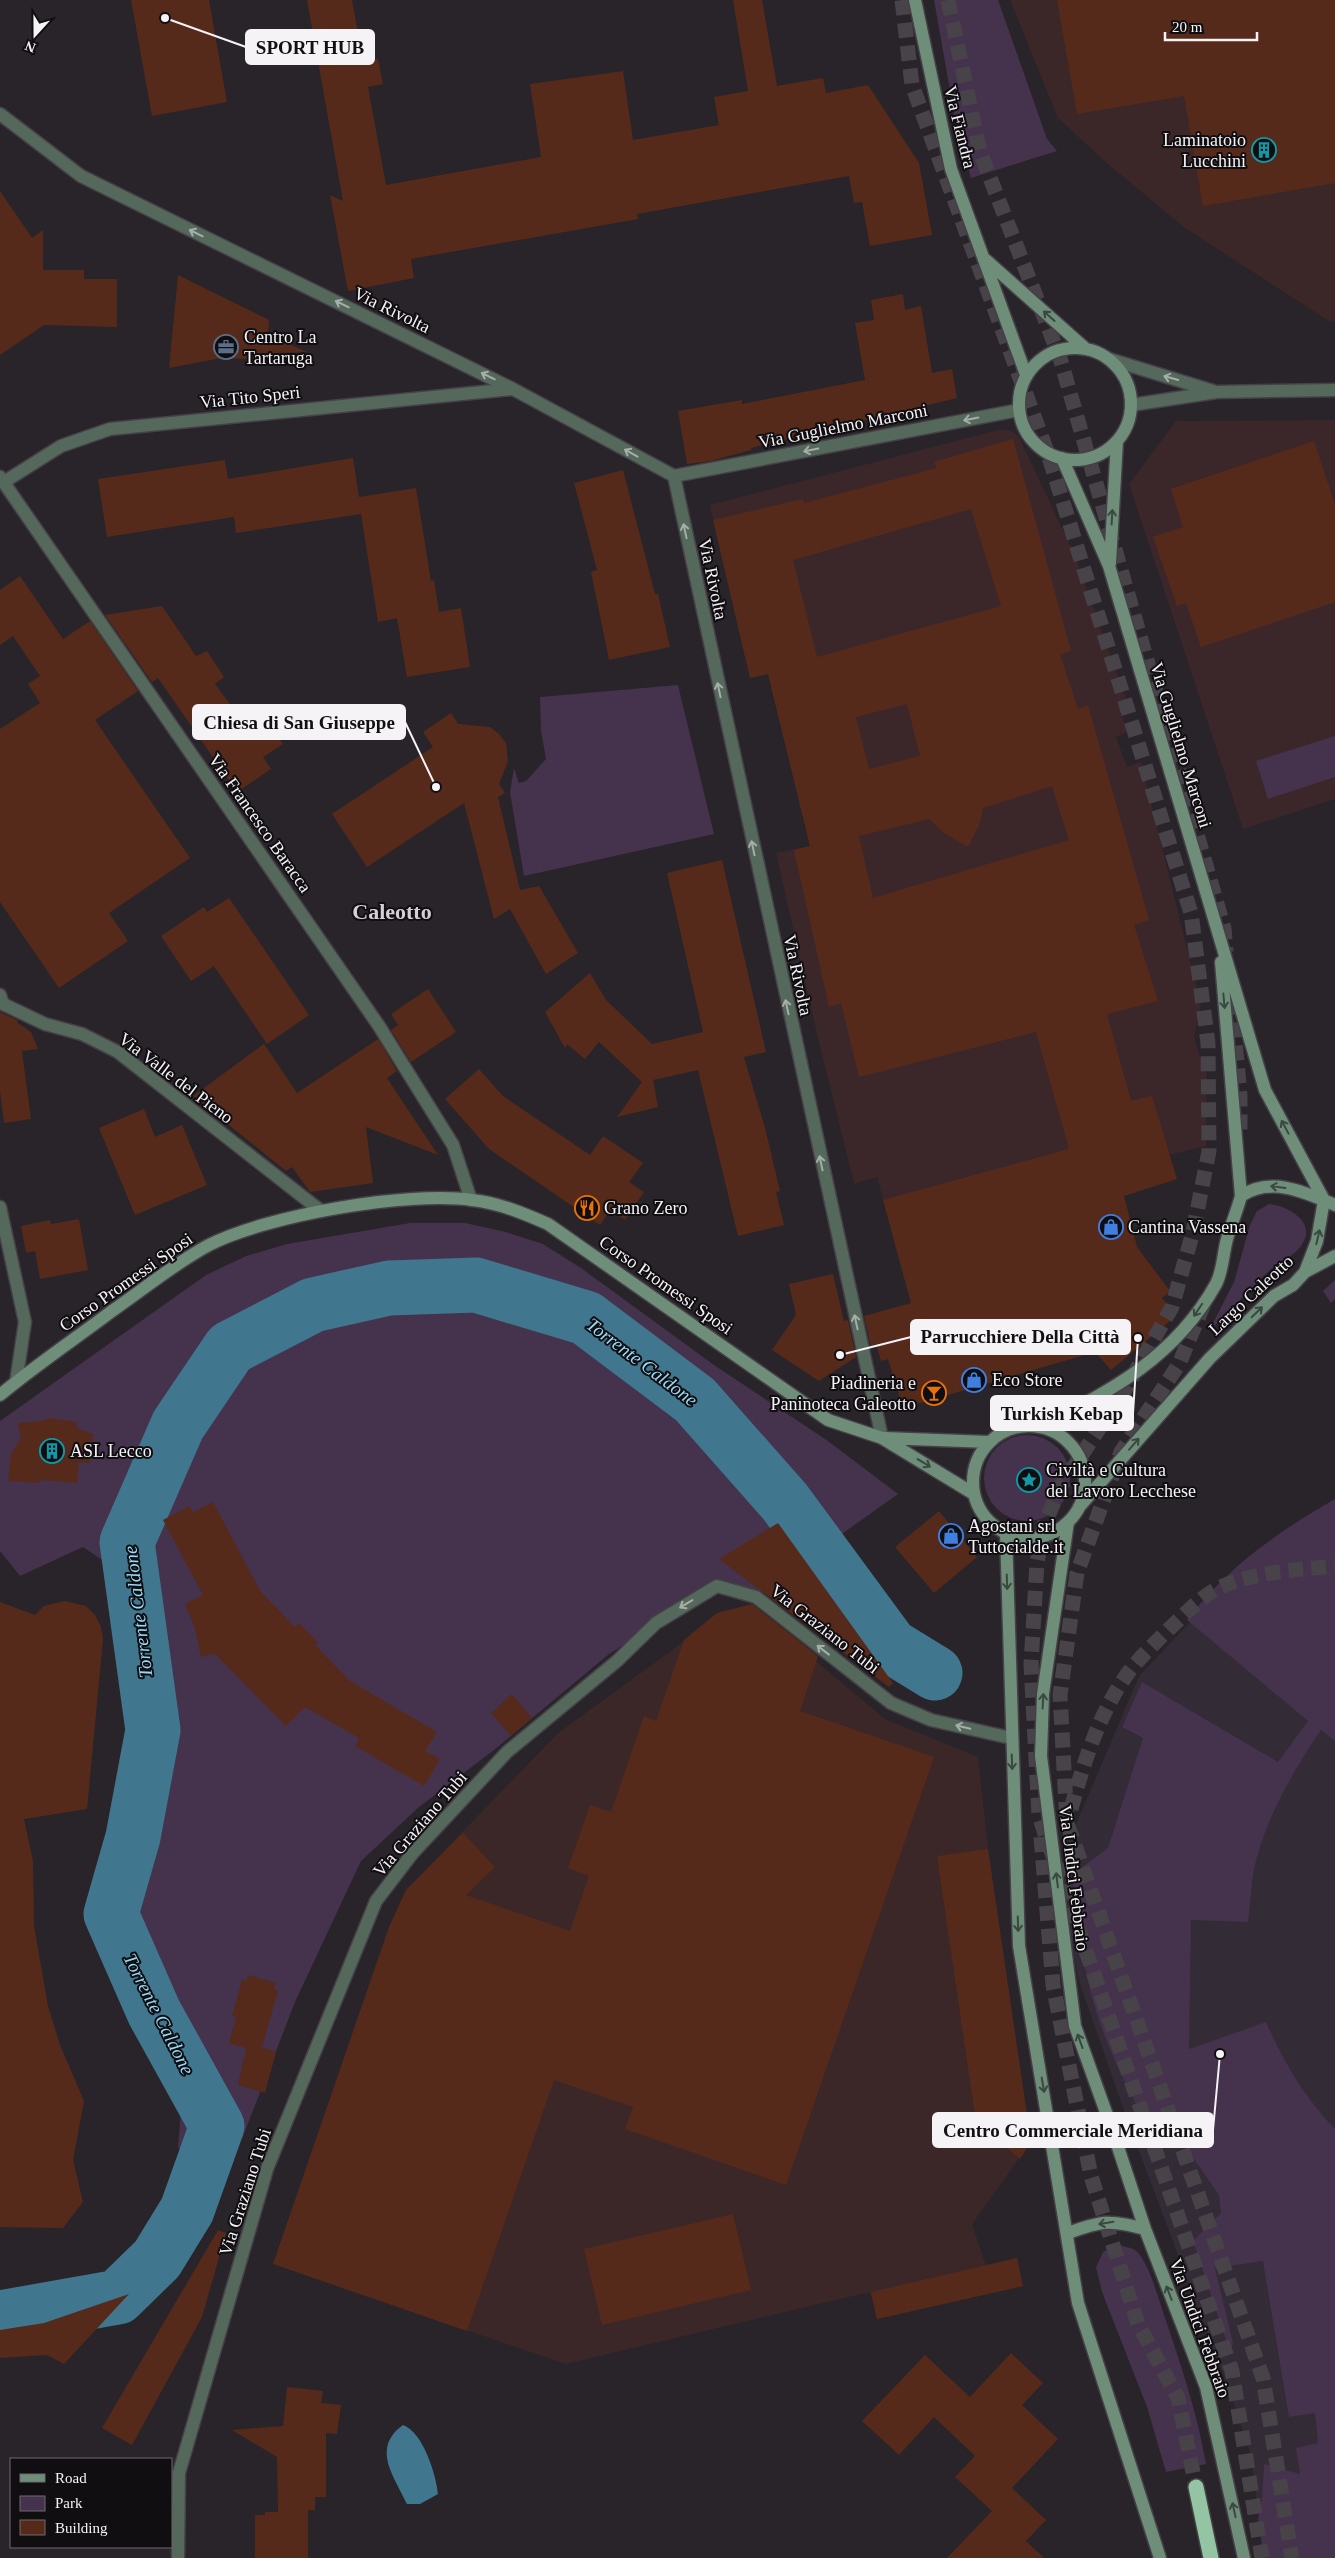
<svg xmlns="http://www.w3.org/2000/svg" width="1335" height="2558" font-family="'Times New Roman',serif">
<style>
.built{fill:#332b36}
.industrial{fill:#3b2727}
.education{fill:#3b272a}
.green{fill:#45324c}
.water{fill:#40768e}
.lines{fill:none;stroke-linecap:round;stroke-linejoin:round}
.river{stroke:#40768e;stroke-width:55}
.building{fill:#562a1b;fill-rule:evenodd}
.highway-tunnel{stroke:#474348;stroke-width:15;stroke-dasharray:15 8;stroke-linecap:butt}
.street-casing{stroke:#454146;stroke-width:15}
.secondary-casing{stroke:#454146;stroke-width:15}
.highway-casing{stroke:#454146;stroke-width:18}
.street{stroke:#55685c;stroke-width:12}
.secondary{stroke:#6e8e7a;stroke-width:12}
.highway{stroke:#93c5a5;stroke-width:15}
.oneway{stroke:#a5aea9}
.oneway2{stroke:#3a4840}
.labels{text-anchor:middle;dominant-baseline:central;stroke-width:4;stroke-linejoin:round;paint-order:stroke}
.street-label{font-size:18px;fill:#f5f3f6;stroke:#100e11}
.poi-label{font-size:18px;fill:#f5f3f6;stroke:#100e11;text-anchor:start}
.water-label{font-size:19px;font-style:italic;fill:#98dbf9;stroke:#100e11}
.district-label{font-size:22px;font-weight:bold;fill:#d4cfd6;stroke:#100e11}
.leader{fill:none;stroke:#f5f3f6;stroke-width:2}
.callout-dot{fill:#f5f3f6;stroke:#100e11;stroke-width:2}
.callout{fill:#f5f3f6;stroke:#f5f3f6;stroke-width:2}
.callout-label{font-size:19px;text-anchor:middle;font-weight:bold;fill:#111}
</style>
<rect width="100%" height="100%" fill="#282429"/>
<!-- built -->
<path class="built" d="M1335,1512v1046h-71l-13,-103 -21,-63 -101,-267 -49,-141 -18,-78 7,-65 70,-165 94,-99z"/>
<!-- industrial -->
<path class="industrial" d="M1010,0h325v322l-6,-1 -144,-93 -77,-64 -50,-46z
M736,1610l80,51 69,58 93,38 10,92 43,293 -59,82 14,42 31,-8 6,28 -146,33 -7,-27 -304,72 -293,-100 116,-337 17,-37 152,-157 117,-85 42,-35z"/>
<!-- education -->
<path class="education" d="M1335,420v379l-92,30 -114,-345 47,-63z
M1002,429l10,2 7,6 56,119 55,154 -9,3 6,19 -11,5 11,30 14,-5 60,243 -7,32 6,20 7,3 -1,86 -162,39 17,80 -150,38 -34,-126 -23,7 -37,-150 -41,-181 34,-7 -42,-172 -18,4 -40,-173z"/>
<!-- green -->
<path class="green" d="M934,0h64l49,139 10,12 -86,27 -15,-54z
M678,685l36,149 -190,42 -14,-84 4,-24 5,15 7,-2 20,-22 -5,-28 -1,-34z
M1335,736v41l-67,22 -12,-38z
M1269,1204c20,2 49,19 32,42 -9,12 -23,16 -33,26 -19,17 -35,37 -54,54l-1,-3 21,-41 16,-57 7,-14z
M410,1223h55l41,9 37,12 38,24 133,97 114,76 70,53 -146,104 -35,-12 -108,68 -115,96 -75,57 -58,54 -66,141 -53,137 -24,25 -40,-16 5,-62 -55,-109 -22,-36 -6,-41 4,-17 29,-46 20,-107 -13,-94 -29,-70 -28,-19 -63,29 -20,-25v-130l206,-146 40,-19 41,-12z
M1335,1280v19l-4,4 -8,-12z
M984 1478a43 43 0 1 1 86 0a43 43 0 1 1-86 0Z
M1335,1499v242l-14,-11c-27,40 -51,81 -64,127 -6,20 -6,44 -9,65l-57,-2 -2,129 77,-27c19,42 37,73 69,107v429h-71l-6,-39 4,-19 2,-36 36,10 -4,-26 22,-5 -3,-30 -26,4 -26,-156 -48,7 18,75 -3,9 -37,-111 28,-28 -2,-18 -41,-59 -19,11c-29,-54 -53,-97 -69,-157 -9,-34 -10,-71 -17,-106l4,-13 31,-23 35,-110 -21,-11 20,-45 136,80 30,-41 -121,-101c39,-52 92,-89 148,-121z
M1116,2245c10,2 18,2 24,10 11,16 17,39 23,57 17,50 34,100 43,152l-40,8 -19,-65 -45,-115 -6,-25 7,-15z"/>
<!-- water -->
<path class="water" d="M403,2425c20,7 33,49 35,69l-18,10h-13c-13,-28 -36,-56 -4,-79z"/>
<g class="lines">
<!-- river -->
<path class="river" d="M0,2318l118,-21 39,-38 30,-49 30,-84 -63,-114 -43,-98 22,-77 20,-107 -26,-188 51,-117 52,-77 83,-43 76,-17 87,-3 110,33 109,82 90,102 106,144 44,27"/>
</g>
<!-- building -->
<path class="building" d="M131,0h78l18,102 -75,14z
M307,0h45l11,62 15,-3 5,25 -15,3 18,98 155,-28 -11,-73 93,-13 10,69 86,-15 -5,-28 34,-6 -15,-91h29l15,86 46,-8 3,15 42,-8 51,78 13,72 -62,11 -8,-44 -8,1 -5,-27 -212,38 1,5 -227,40 3,19 -66,13 -18,-96 13,6z
M1057,0h278v183l-132,23 -19,-110 -107,18z
M0,191l32,47 11,-8v40h41v9h33v48l-73,-2 -44,30z
M178,275l91,45 -1,15 39,17 -59,2v5l-27,-1 -52,10z
M903,294l2,16 16,-4 11,67 20,-4 5,29 -206,50v2l-40,11 -24,3 -9,-53 64,-11v4l123,-24 -10,-57 19,-3 -3,-20z
M1013,439l58,212 -11,4 18,54 10,-4 61,215 -15,5 24,76 -51,13 24,87 21,-5 25,83 -53,17 13,51 33,44 -8,7 14,18 -65,54 -16,-18 -192,56 -15,-49 -7,2 -5,-17 -5,3 -7,-31 47,-13 -28,-103 186,-51 -33,-117 -177,45 -18,-74 -12,4 -35,-157 16,-4 -42,-172 -18,4 -37,-158 90,-21 1,4 133,-35 -3,-6zM971,509l30,97 -184,51 -24,-97zM907,704l13,52 -51,13 -13,-52zM1052,786l17,54 -196,58 -14,-62 70,-17 15,14 24,14 12,-24 3,-15z
M1314,441l21,64v97l-134,45 -15,-44 -9,3 -24,-69 30,-10 -12,-38z
M353,458l6,39 57,-9 15,93 3,-1 5,32 22,-4 9,59 -63,10 -10,-59 -19,4 -17,-108 -125,19 -2,-16 -127,20 -9,-58 127,-19 3,19z
M623,470l32,124h3l12,53 -61,13 -18,-88 6,-2 -23,-87z
M20,576l43,63 27,-18 48,70 -43,29 95,138 -81,55 19,28 -69,47 -59,-86v-173l40,-26 -12,-19 12,-8 -27,-40 -13,9v-55z
M162,606l34,50 11,-5 17,26 -9,7 37,50 16,-11 15,21 -20,13 8,12 -34,23 -79,-114 -6,4 -47,-67z
M451,713l7,11 32,3 9,7 7,9 2,18 -9,23 6,9 -7,4 22,93 19,-4 39,67 -32,21 -36,-65 -16,10 -30,-116 -97,64 -35,-53 101,-67 -10,-15z
M722,860l44,192 -22,5 21,71 15,63 -4,1 8,33 -46,11 -40,-166 -45,10 5,27 -41,10 25,-35 -43,-40 -14,17 -18,-15 -2,4 -20,-36 45,-39 16,27 46,44 51,-12 -36,-159z
M229,898l80,117 -42,29 -53,-78 -23,15 -30,-45 43,-29 3,5z
M428,989l28,43 -45,30 -20,-32 7,-5 -7,-11z
M0,1012l17,8 1,3 13,9 7,17 -16,2 9,68 -27,4 -4,-32z
M378,1039l19,32 -10,7 51,77 -72,-28 7,56 -63,9 -18,-25 -6,4 -93,-75 71,-52 33,49z
M479,1069l24,27 87,59 13,-19 40,27 -14,19 15,10 -19,28 -15,-10 -10,15 -111,-76 -44,-50z
M144,1109l11,28 27,-12 25,60 -72,30 -36,-87z
M79,1219l9,51 -48,9 -5,-28 -9,2 -5,-27 29,-6 1,4z
M833,1274l11,47 4,-1 8,37 -37,24 -47,-31 24,-35 -7,-31z
M49,1418l28,4 -1,6 17,6 -3,29 -11,-1 -2,21 -37,-3v3l-32,-2 3,-27 10,-16 -3,-15 24,-2z
M213,1502l48,90 34,35 4,-4 19,19 -3,3 35,36 87,51 -12,19 15,8 -16,27 -69,-40 4,-8 -54,-31 -19,19 -71,-72 -14,3 -6,-29 -10,-24 18,-9 -40,-75 26,-14 4,6z
M939,1511l38,46 -43,36 -39,-46z
M778,1523l115,160 -4,4 -170,-128z
M65,1601l21,5 9,9 6,12 2,12 -16,170 -63,10 9,42 1,65 14,80 12,39 24,56 -11,59 10,42 -20,26 -63,-1v-625l35,13 9,-9z
M752,1604l66,52 -18,55 134,46 -148,428 -161,-56 8,-22 -79,-27 -87,251 -194,-67 116,-337 17,-37 57,-57 32,34 -29,28 104,36 19,-55 -21,-8 22,-63 21,7 33,-96 12,5 28,-81 33,-27z
M512,1694l20,24 -21,18 -20,-23z
M988,1849l43,293 -11,17 -44,-37 -39,-266z
M249,1975l27,8 -2,6 4,2 -16,56 14,5 -11,41 -27,-8 8,-37 -17,-5 7,-26 -4,-1 10,-36 4,1z
M733,2214l18,76 -149,35 -18,-76z
M218,2230l8,3 -24,84 -70,128 -30,-17z
M1017,2258l6,28 -146,33 -6,-27z
M129,2294l-65,70 -17,-9 -47,3v-28l44,-7z
M1011,2353l32,30 -21,22 36,34 -46,49 34,32 -20,21 18,17h-97l45,-47 -37,-34 20,-21 -41,-39 -35,38 -37,-34 63,-66 45,42z
M287,2387l36,4 -2,12 20,2 -4,29 -11,-1v64h-11v13h-7v48h-53v-43h10v-3h13l-1,-55 -45,-27 51,-4z"/>
<g class="lines">
<!-- highway-tunnel -->
<path class="highway-tunnel" d="M902,0l10,85 136,369 143,459 17,130 1,108 -16,81 -21,75 -46,81 -65,98 -17,39 -7,38 -6,101 8,152 193,555 30,187
M948,0l32,152 80,206 164,570 2,24
M1229,977l11,118v39
M1204,1304l-25,60 -58,88 -44,121 -17,122 7,128 196,555 29,180
M1071,1809c13,-47 28,-96 57,-136 12,-16 27,-30 41,-44 14,-13 28,-28 44,-38 34,-19 84,-21 122,-25
M1041,1837l12,148 38,191 47,148 40,74 18,89"/>
<defs>
<path id="street" d="M0,114l81,62 432,213 161,87 208,962
M1109,359l104,32
M1131,405l86,-13 118,-2
M674,476l345,-66
M0,477l379,549 74,119 18,55
M4,482l57,-36 49,-17 403,-40
M0,995l3,9 42,20 37,10 36,18 203,159
M0,1207l25,115 -9,60
M178,2558l1,-85 88,-304 109,-268 36,-47 95,-102 110,-91 39,-38 61,-37 39,11 135,106 40,17 80,18"/>
<path id="secondary" d="M915,0l36,169 75,206
M986,260l100,89
M1019 404a56 56 0 1 1 112 0a56 56 0 1 1-112 0Z
M1062,458l47,108 156,524 59,110
M1110,563l7,-122
M1221,962l20,234
M1305,1272l30,-16
M0,1395c36,-30 75,-56 112,-84 32,-22 63,-48 97,-66 59,-30 199,-54 263,-45 27,3 51,13 76,24l280,196 54,18 92,56
M973 1482a56 56 0 1 1 112 0a56 56 0 1 1-112 0Z
M1039,1427c72,-35 137,-71 177,-143 7,-13 7,-31 11,-45 4,-14 10,-28 14,-43 30,-20 64,-4 94,9
M884,1438l105,4
M1079,1507l131,-149 64,-62 19,-11 12,-13 12,-31 7,-41
M1068,1522l-25,172 -2,62 34,270 37,103 33,100 61,158 38,171
M1006,1533l13,413 59,357 82,255
M1068,2233c33,-12 42,-14 77,-4"/>
<path id="highway" d="M1196,2487l15,71"/>
</defs>
<!-- street casing -->
<use href="#street" class="street-casing"/>
<!-- secondary casing -->
<use href="#secondary" class="secondary-casing"/>
<!-- highway casing -->
<use href="#highway" class="highway-casing"/>
<!-- street -->
<use href="#street" class="street"/>
<!-- secondary -->
<use href="#secondary" class="secondary"/>
<!-- highway -->
<use href="#highway" class="highway"/>
</g>
<!-- one-way arrows -->
<defs><path id="oneway-shaft" d="M-6 0H5M1.5-3L5.5 0L1.5 3" fill="none" stroke-width="1.6" stroke-linecap="round" stroke-linejoin="round" transform="scale(1.25)"/></defs>
<g class="oneway">
<use href="#oneway-shaft" transform="translate(196 233) rotate(-154)"/>
<use href="#oneway-shaft" transform="translate(342 304) rotate(-154)"/>
<use href="#oneway-shaft" transform="translate(488 376) rotate(-154)"/>
<use href="#oneway-shaft" transform="translate(1171 378) rotate(-164)"/>
<use href="#oneway-shaft" transform="translate(971 419) rotate(169)"/>
<use href="#oneway-shaft" transform="translate(811 450) rotate(169)"/>
<use href="#oneway-shaft" transform="translate(631 453) rotate(-151)"/>
<use href="#oneway-shaft" transform="translate(685 531) rotate(-102)"/>
<use href="#oneway-shaft" transform="translate(719 690) rotate(-102)"/>
<use href="#oneway-shaft" transform="translate(753 848) rotate(-102)"/>
<use href="#oneway-shaft" transform="translate(787 1007) rotate(-102)"/>
<use href="#oneway-shaft" transform="translate(821 1163) rotate(-102)"/>
<use href="#oneway-shaft" transform="translate(856 1322) rotate(-102)"/>
<use href="#oneway-shaft" transform="translate(686 1604) rotate(149)"/>
<use href="#oneway-shaft" transform="translate(823 1650) rotate(-142)"/>
<use href="#oneway-shaft" transform="translate(963 1727) rotate(-167)"/>
</g>
<g class="oneway2">
<use href="#oneway-shaft" transform="translate(1049 316) rotate(-138)"/>
<use href="#oneway-shaft" transform="translate(1112 517) rotate(-87)"/>
<use href="#oneway-shaft" transform="translate(1224 1001) rotate(85)"/>
<use href="#oneway-shaft" transform="translate(1285 1127) rotate(-118)"/>
<use href="#oneway-shaft" transform="translate(1278 1187) rotate(-172)"/>
<use href="#oneway-shaft" transform="translate(1318 1237) rotate(-77)"/>
<use href="#oneway-shaft" transform="translate(1198 1310) rotate(124)"/>
<use href="#oneway-shaft" transform="translate(1257 1312) rotate(-44)"/>
<use href="#oneway-shaft" transform="translate(1134 1444) rotate(-49)"/>
<use href="#oneway-shaft" transform="translate(924 1463) rotate(31)"/>
<use href="#oneway-shaft" transform="translate(1007 1582) rotate(88)"/>
<use href="#oneway-shaft" transform="translate(1043 1701) rotate(-87)"/>
<use href="#oneway-shaft" transform="translate(1012 1762) rotate(88)"/>
<use href="#oneway-shaft" transform="translate(1057 1880) rotate(-97)"/>
<use href="#oneway-shaft" transform="translate(1018 1924) rotate(88)"/>
<use href="#oneway-shaft" transform="translate(1080 2041) rotate(-110)"/>
<use href="#oneway-shaft" transform="translate(1043 2085) rotate(80)"/>
<use href="#oneway-shaft" transform="translate(1106 2223) rotate(171)"/>
<use href="#oneway-shaft" transform="translate(1169 2293) rotate(-111)"/>
<use href="#oneway-shaft" transform="translate(1234 2510) rotate(-102)"/>
</g>
<!-- icons -->
<defs>
<symbol id="building-ring" viewBox="-11 -11 22 22"><circle r="9.5" fill="#100e11" stroke="#0f9aa8" stroke-width="1.5"/><path d="M-4-6H4V6H1V3H-1V6H-4ZM-2.5-4.3h1.7v1.8h-1.7ZM.8-4.3h1.7v1.8H.8ZM-2.5-1h1.7V.8h-1.7ZM.8-1h1.7V.8H.8Z" fill="#0f9aa8"/></symbol>
<symbol id="office-ring" viewBox="-11 -11 22 22"><circle r="9.5" fill="#100e11" stroke="#5c6f8a" stroke-width="1.5"/><path d="M-6-3h4V-5.5h4V-3h4V5H-6ZM-1-4.5V-3h2v-1.5ZM-6 0V1H6V0Z" fill="#5c6f8a"/></symbol>
<symbol id="restaurant-ring" viewBox="-11 -11 22 22"><circle r="9.5" fill="#100e11" stroke="#e8710a" stroke-width="1.5"/><path d="M-5-6h1v4h1v-4h1v4h1v-4h1v5L-1.5 .5V6h-2V.5L-5-1ZM5-6V6H3V1.5H1.5Q1.5-4 5-6Z" fill="#e8710a"/></symbol>
<symbol id="shop-ring" viewBox="-11 -11 22 22"><circle r="9.5" fill="#100e11" stroke="#3f7fe0" stroke-width="1.5"/><path d="M-5-2.5h2.3a2.7 3.5 0 0 1 5.4 0H5L5.5 6h-11ZM-1.5-2.5h3a1.5 2.3 0 0 0-3 0Z" fill="#3f7fe0"/></symbol>
<symbol id="bar-ring" viewBox="-11 -11 22 22"><circle r="9.5" fill="#100e11" stroke="#e8710a" stroke-width="1.5"/><path d="M-6-5H6L.8 .8V4.5H3.5V6h-7V4.5H-.8V.8Z" fill="#e8710a"/></symbol>
<symbol id="sight-ring" viewBox="-11 -11 22 22"><circle r="9.5" fill="#100e11" stroke="#0f9aa8" stroke-width="1.5"/><path d="M0-6L1.8-2.2L6-1.7L2.9 1.2L3.7 5.4L0 3.3L-3.7 5.4L-2.9 1.2L-6-1.7L-1.8-2.2Z" fill="#0f9aa8"/></symbol>
</defs>
<g fill-rule="evenodd">
<use href="#building-ring" x="1250" y="136" width="28" height="28"/>
<use href="#office-ring" x="212" y="333" width="28" height="28"/>
<use href="#restaurant-ring" x="573" y="1194" width="28" height="28"/>
<use href="#shop-ring" x="1097" y="1213" width="28" height="28"/>
<use href="#shop-ring" x="960" y="1366" width="28" height="28"/>
<use href="#bar-ring" x="920" y="1379" width="28" height="28"/>
<use href="#building-ring" x="38" y="1437" width="28" height="28"/>
<use href="#sight-ring" x="1015" y="1466" width="28" height="28"/>
<use href="#shop-ring" x="937" y="1522" width="28" height="28"/>
</g>
<g class="labels">
<!-- street labels -->
<g class="street-label">
<text transform="translate(960 127) rotate(76)">Via Fiandra</text>
<text transform="translate(392 310) rotate(26)">Via Rivolta</text>
<text transform="translate(250 397) rotate(-6)">Via Tito Speri</text>
<text transform="translate(843 426) rotate(-11)">Via Guglielmo Marconi</text>
<text transform="translate(713 579) rotate(78)">Via Rivolta</text>
<text transform="translate(1181 745) rotate(73)">Via Guglielmo Marconi</text>
<text transform="translate(260 823) rotate(55)">Via Francesco Baracca</text>
<text transform="translate(798 975) rotate(78)">Via Rivolta</text>
<text transform="translate(176 1078) rotate(37)">Via Valle del Pieno</text>
<text transform="translate(126 1282) rotate(-35)">Corso Promessi Sposi</text>
<text transform="translate(666 1285) rotate(35)">Corso Promessi Sposi</text>
<text transform="translate(1251 1295) rotate(-43)">Largo Caleotto</text>
<text transform="translate(825 1629) rotate(38)">Via Graziano Tubi</text>
<text transform="translate(420 1824) rotate(-49)">Via Graziano Tubi</text>
<text transform="translate(1074 1878) rotate(83)">Via Undici Febbraio</text>
<text transform="translate(245 2192) rotate(-72)">Via Graziano Tubi</text>
<text transform="translate(1200 2328) rotate(70)">Via Undici Febbraio</text>
</g>
<!-- poi labels -->
<g class="poi-label">
<text x="1246" y="140" text-anchor="end">Laminatoio<tspan x="1246" dy="21">Lucchini</tspan></text>
<text x="244" y="337">Centro La<tspan x="244" dy="21">Tartaruga</tspan></text>
<text x="604" y="1208">Grano Zero</text>
<text x="1128" y="1227">Cantina Vassena</text>
<text x="992" y="1380">Eco Store</text>
<text x="916" y="1383" text-anchor="end">Piadineria e<tspan x="916" dy="21">Paninoteca Galeotto</tspan></text>
<text x="70" y="1451">ASL Lecco</text>
<text x="1046" y="1470">Civiltà e Cultura<tspan x="1046" dy="21">del Lavoro Lecchese</tspan></text>
<text x="968" y="1526">Agostani srl<tspan x="968" dy="21">Tuttocialde.it</tspan></text>
</g>
<!-- water labels -->
<g class="water-label">
<text transform="translate(642 1362) rotate(37)">Torrente Caldone</text>
<text transform="translate(138 1612) rotate(-97)">Torrente Caldone</text>
<text transform="translate(159 2014) rotate(63)">Torrente Caldone</text>
</g>
<!-- district labels -->
<g class="district-label">
<text x="392" y="911">Caleotto</text>
</g>
</g>
<!-- callouts -->
<path class="leader" d="M165 18L246 47M436 787L405 722M840 1355L911 1337M1138 1338L1133 1413M1220 2054L1213 2130"/>
<g class="callout-dot">
<circle cx="165" cy="18" r="5"/>
<circle cx="436" cy="787" r="5"/>
<circle cx="840" cy="1355" r="5"/>
<circle cx="1138" cy="1338" r="5"/>
<circle cx="1220" cy="2054" r="5"/>
</g>
<g class="callout">
<rect x="246" y="30" width="128" height="34" rx="5"/>
<rect x="193" y="705" width="212" height="34" rx="5"/>
<rect x="911" y="1320" width="219" height="34" rx="5"/>
<rect x="991" y="1396" width="142" height="34" rx="5"/>
<rect x="933" y="2113" width="280" height="34" rx="5"/>
</g>
<g class="callout-label">
<text x="310" y="54">SPORT HUB</text>
<text x="299" y="729">Chiesa di San Giuseppe</text>
<text x="1020" y="1343">Parrucchiere Della Città</text>
<text x="1062" y="1420">Turkish Kebap</text>
<text x="1073" y="2137">Centro Commerciale Meridiana</text>
</g>
<!-- legend -->
<rect x="10" y="2458" width="162" height="90" fill="#100e11" stroke="#6c6a6d"/>
<rect x="20" y="2474" width="25" height="8" fill="#6e8e7a" stroke="#6c6a6d"/>
<text x="55" y="2483" font-size="15" fill="#f5f3f6">Road</text>
<rect x="20" y="2496" width="25" height="15" fill="#45324c" stroke="#6c6a6d"/>
<text x="55" y="2508" font-size="15" fill="#f5f3f6">Park</text>
<rect x="20" y="2520" width="25" height="15" fill="#562a1b" stroke="#6c6a6d"/>
<text x="55" y="2533" font-size="15" fill="#f5f3f6">Building</text>
<!-- north arrow -->
<g transform="translate(35 35) rotate(201)" stroke="#100e11" stroke-width="4" paint-order="stroke">
<path d="M0-4L9 19L0 12L-9 19Z" fill="#f5f3f6"/>
<text y="-8" font-size="14" font-weight="bold" text-anchor="middle" fill="#f5f3f6">N</text>
</g>
<!-- scale -->
<path d="M1165 32v8h92v-8" fill="none" stroke="#f5f3f6" stroke-width="2.5"/>
<text x="1172" y="32" font-size="15" fill="#f5f3f6" stroke="#100e11" stroke-width="4" paint-order="stroke">20 m</text>
</svg>
